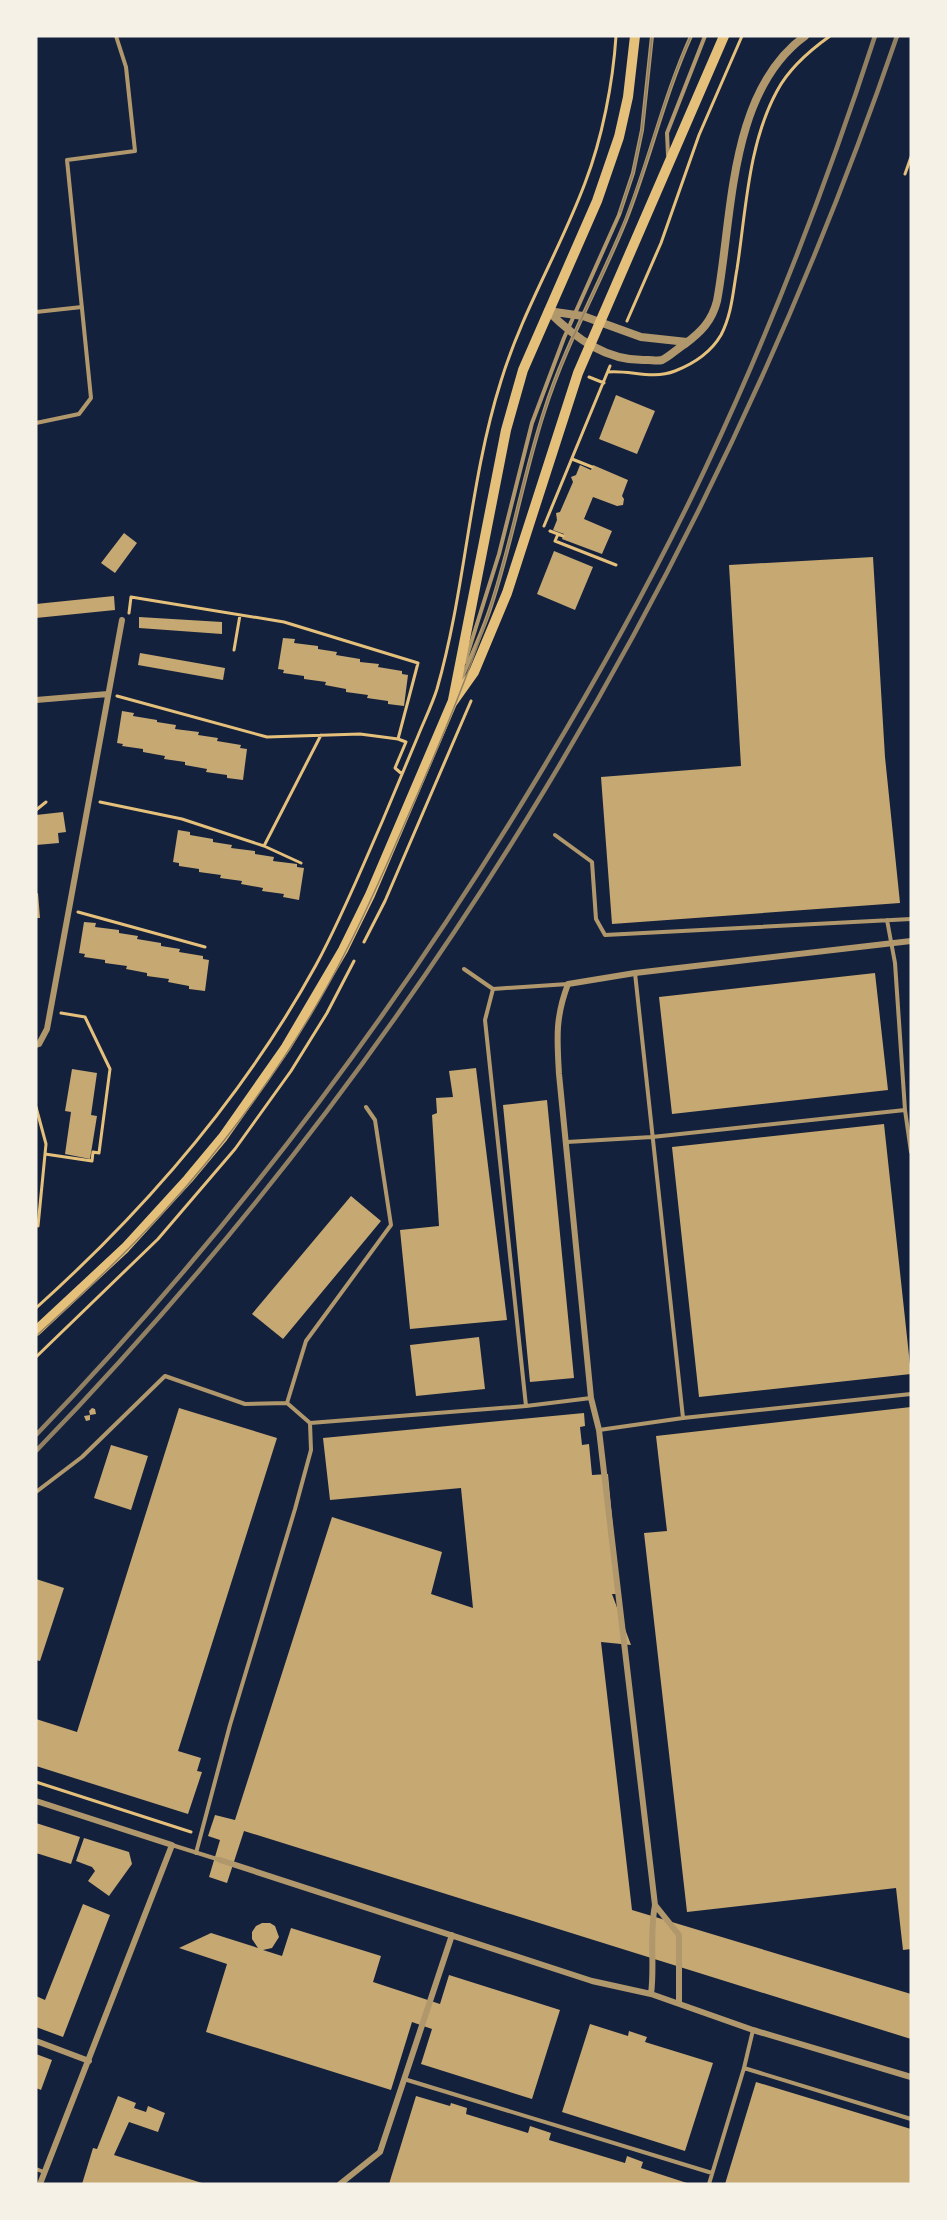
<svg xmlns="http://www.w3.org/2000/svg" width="947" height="2220" font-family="Karla,sans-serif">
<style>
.building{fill:#c6a872}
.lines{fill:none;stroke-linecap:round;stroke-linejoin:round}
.path{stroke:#e5c07b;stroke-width:3}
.service{stroke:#b1986c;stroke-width:4}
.minor{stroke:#b1986c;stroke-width:6}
.tertiary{stroke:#b1986c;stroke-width:8}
.primary{stroke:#e5c07b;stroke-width:10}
.tram{stroke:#918062;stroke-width:1.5}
.rail{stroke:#918062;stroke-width:4.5}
</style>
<rect width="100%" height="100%" fill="#14213d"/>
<!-- building -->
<path class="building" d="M616,395l39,16 -18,43 -38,-15z
M580,465l11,5 2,-5 35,15 -6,16 2,3 -1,6 -6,1 -24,-9 -9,22 28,12 -10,23 -40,-15 2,-5 -11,-4 4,-10 -1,-7 4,-1 13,-30 -2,-5 5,-2z
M124,533l13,10 -22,30 -14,-10z
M554,551l39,16 -18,43 -38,-16z
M873,557l12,200 15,146 -288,21 -11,-147 140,-11 -12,-201z
M114,596l1,14 -79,8v-14z
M139,617l83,5v12l-83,-6z
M283,638l12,1 -1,4 24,3v3l19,3 -1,3 24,4v3l19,2 -1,3 24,4v3l6,1 -4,31 -16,-2v-3l-21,-3 1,-3 -22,-3v-3l-21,-4 1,-3 -22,-3v-3l-21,-3 1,-3 -6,-1z
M140,653l85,15 -2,12 -85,-15z
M122,711l12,2 -1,3 24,4v2l19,3 -1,4 24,3 -1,3 20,3 -1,3 24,4 -1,3 7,1 -4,31 -16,-2v-3l-21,-3 1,-3 -22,-4v-3l-21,-3 1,-3 -22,-4v-3l-21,-3 1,-2 -6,-1z
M63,812l3,20 -8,1 1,10 -23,2v-30z
M178,830l12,2v3l23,4v3l19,3 -1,3 24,3v3l19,3 -1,4 24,3v3l7,1 -5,32 -16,-3 1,-3 -22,-3 1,-3 -22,-4 1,-3 -22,-3 1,-3 -22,-3v-3l-20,-3v-3l-6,-1z
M38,893l2,25h-4v-24z
M84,922l12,1 -1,4 24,3v3l19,3 -1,3 24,4v3l19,3 -1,3 24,4v3l6,1 -4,31 -16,-2v-3l-21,-4 1,-3 -22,-3v-3l-21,-4 1,-3 -22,-3v-3l-21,-3 1,-3 -6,-1z
M875,973l13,117 -216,24 -13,-117z
M476,1068l31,252 -97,9 -10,-99 39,-4 -7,-111 5,-2 -1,-15 17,-1 -4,-26z
M72,1069l25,4 -6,42 6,1 -7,43 -25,-5 6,-42 -6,-1z
M547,1100l27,278 -44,4 -27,-277z
M884,1124l27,250 -212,23 -27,-250z
M351,1196l30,25 -98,118 -31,-25z
M479,1337l6,52 -69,7 -6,-51z
M911,1407v542l-8,1 -7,-62 -209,24 -43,-379 23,-2 -11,-95z
M92,1408l3,1 1,5 -6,1v5l-4,1 -2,-5 6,-1 -1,-4z
M179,1408l98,30 -99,313 23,7 -4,13 5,1 -14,42 -152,-48v-47l41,13z
M584,1413l1,13 -5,1 2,18 7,-1 3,31 16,-1 11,120h-7l19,51 -30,-3 31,268 279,84v45l-667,-208 -17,52 -18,-6 11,-37 -12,-4 7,-21 20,5 97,-303 110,35 -11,42 42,14 -12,-120 -131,12 -7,-62z
M111,1445l37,11 -17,54 -37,-12z
M36,1579l28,9 -24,73 -4,-1z
M36,1823l44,14 -9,27 -35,-11z
M84,1838l45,14 3,12 -23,32 -21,-15 7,-10 -3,-4 -16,-6z
M83,1904l27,11 -47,122 -27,-10v-31l9,4z
M262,1923h8l5,3 4,11 -7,11 -9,2 19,6 9,-28 90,28 -8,26 67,22 9,-29 111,35 -28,89 -111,-35 11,-35 -20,-7 -21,68 -185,-58 21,-68 -48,-16 32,-15 47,15 -6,-9v-7l4,-6z
M590,2024l38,12 1,-5 18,6 -2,5 68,21 -28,88 -123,-39z
M36,2054l16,6 -11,30 -5,-2z
M756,2082l155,47v55h-186z
M118,2096l18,7 -2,5 12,4 2,-6 17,7 -7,19 -29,-10 -15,33 91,29h-123l11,-36 4,1z
M416,2096l34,10 1,-3 16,5 -1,6 62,19 2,-7 21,7 -2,7 76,23 2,-7 16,6 -2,6 49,16h-301z"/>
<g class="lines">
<!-- path -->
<path class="path" d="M905,174l6,-17
M627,321l34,-78 38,-108 43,-99
M608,372c23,-2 44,8 67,-1 18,-7 36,-19 46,-36 11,-21 12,-44 16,-66 9,-58 11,-125 40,-178 12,-23 32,-40 53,-55
M589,377l15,6
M572,459l20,8
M544,526l66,-160
M550,531l8,3
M563,536l-5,-2 -3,7 61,24
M129,613l2,-16 153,25 134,41 -20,76 8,3 -11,26 7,6
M234,650l6,-35
M117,696l150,41 93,-3 38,5
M100,802l82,17 82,27 37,17
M36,810l10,-8
M264,846l57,-111
M78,912l127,35
M364,942l21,-41 86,-200
M36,1107l10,37 -8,82 -2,-1
M45,1154l47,7 1,-9 6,1 11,-84 -25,-52 -24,-4
M36,1308c109,-98 209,-214 280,-343 25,-46 45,-95 66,-143 12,-29 24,-57 36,-86 6,-15 14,-31 19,-47 29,-101 32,-207 64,-308 21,-69 59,-131 84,-198 17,-44 28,-100 31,-147
M36,1357l122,-118 77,-90 56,-78 36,-58 27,-52
M36,1782l155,50"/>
<!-- service -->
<path class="service" d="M668,155l-1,-22 38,-97
M36,312l46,-5
M36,423l43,-9 12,-16 -24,-238 68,-9 -9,-84 -10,-31
M465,662l34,-108 33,-131 32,-85 55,-123 14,-42 9,-43 10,-94
M461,680c10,-24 21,-47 29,-71 22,-65 33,-133 54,-197 21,-67 56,-128 82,-192 24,-61 38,-124 65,-184
M555,835l37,27 4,57 9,16 306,-16
M887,920l8,43 10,147
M464,969l29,20 75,-5
M635,973l48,445
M493,989l-8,31 41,386
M567,1142l85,-5 253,-27 6,42
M287,1403l19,-62 85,-116 -16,-105 -9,-13
M599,1430l84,-12 228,-24
M36,1492l46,-35 83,-81 80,28 42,-1 23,20
M172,1845l48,15
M196,1853l34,-128 65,-216 16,-59 -1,-27 216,-17 65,-8
M753,2030l-9,38 167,51
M404,2079l308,94
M36,2169l8,3
M709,2184l35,-116"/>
<!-- minor -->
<path class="minor" d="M36,700l72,-6
M36,1045l3,-1 8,-15 75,-409
M36,1801l136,44 -132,339
M220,1860l372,121 59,13 102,36 158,47
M655,1905l24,30v68
M651,1994c4,-30 -2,-59 4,-89l-56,-475 -8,-32 -32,-324c-2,-35 -4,-56 9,-90l67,-11 276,-32
M36,2041l53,20
M340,2184l40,-32 72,-217"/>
<!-- tertiary -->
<path class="tertiary" d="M548,311c27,27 59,51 100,49 4,0 10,1 14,0 7,-3 16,-12 23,-16 16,-12 27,-23 32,-43 16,-85 11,-209 88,-265
M548,311l35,5 58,21 46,5"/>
<!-- primary -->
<path class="primary" d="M453,700l53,-270 17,-60 74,-169 22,-64 9,-40 7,-61
M36,1331l89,-83 63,-69 35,-42 63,-90 57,-97 27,-55 82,-192 22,-31 33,-79 71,-220 146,-337"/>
<!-- tram -->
<path class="tram" d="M620,212l13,-39 9,-43 10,-94
M36,1336c68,-61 134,-125 190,-198 45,-58 87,-121 120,-187 24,-46 44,-94 65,-142 29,-65 57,-132 79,-200 22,-66 33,-134 55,-200 22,-69 59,-131 84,-198 22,-58 36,-118 62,-175"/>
<!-- rail -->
<path class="rail" d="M36,1435c195,-203 365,-429 509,-670 58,-97 113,-196 161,-298 66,-140 121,-284 169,-431
M36,1451c388,-401 680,-888 861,-1415"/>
</g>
<!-- border -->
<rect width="947" height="2220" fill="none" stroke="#f6f1e7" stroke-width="75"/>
</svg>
